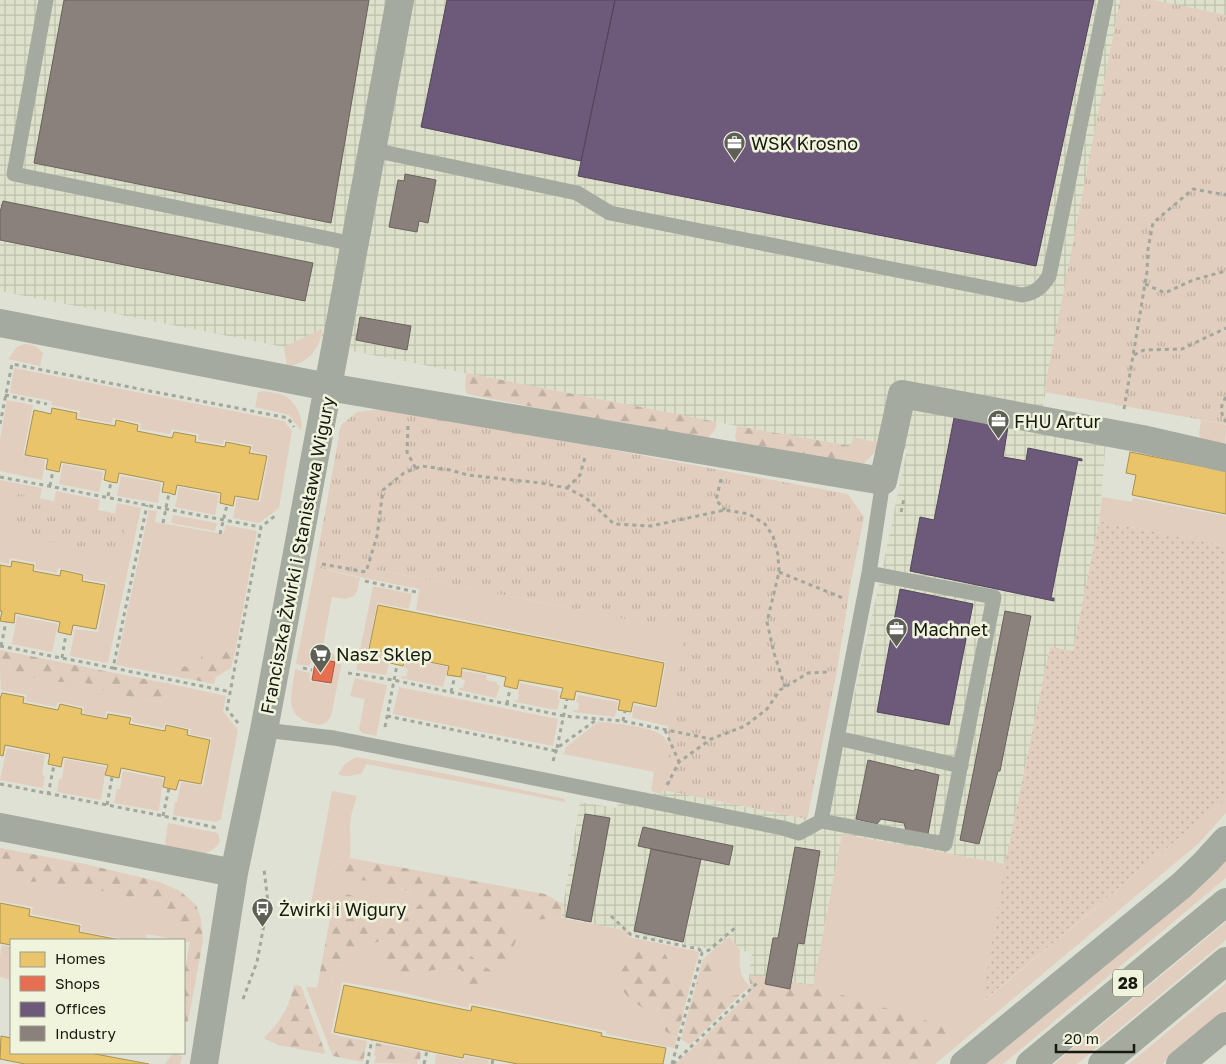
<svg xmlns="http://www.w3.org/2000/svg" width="1226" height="1064" font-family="'Golos Text',sans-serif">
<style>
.industrial{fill:url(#industrial-grid)}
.grass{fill:#e1cebe}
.forest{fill:url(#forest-firs)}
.park{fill:url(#park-tufts)}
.garden{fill:url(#garden-dots)}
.homes{fill:#e9c46a;stroke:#aa914f}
.shops{fill:#e76f51;stroke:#a9553e}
.offices{fill:#6d597a;stroke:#54465a}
.industry{fill:#8a817c;stroke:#68625c}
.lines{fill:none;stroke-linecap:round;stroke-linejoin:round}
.path{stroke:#a2a79e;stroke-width:3;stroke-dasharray:4 4;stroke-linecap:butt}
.lane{stroke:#a4aa9f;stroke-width:15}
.street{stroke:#a4aa9f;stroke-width:28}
.primary{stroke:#a4ab9e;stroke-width:28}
.labels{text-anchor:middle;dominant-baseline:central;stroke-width:5;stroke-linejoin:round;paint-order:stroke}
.shield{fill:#f0f4dc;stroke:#595b4e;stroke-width:1}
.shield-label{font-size:16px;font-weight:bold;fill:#181911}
.poi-label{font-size:18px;fill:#181911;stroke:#f0f4dc;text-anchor:start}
.street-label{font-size:18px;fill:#181911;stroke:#f0f4dc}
</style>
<defs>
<pattern id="industrial-grid" width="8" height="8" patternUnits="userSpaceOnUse" patternTransform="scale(1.25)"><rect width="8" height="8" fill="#dde0ca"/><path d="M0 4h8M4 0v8" fill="none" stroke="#bdc0ac"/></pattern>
<pattern id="forest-firs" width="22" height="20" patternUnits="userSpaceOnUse" patternTransform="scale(1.25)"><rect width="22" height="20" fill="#e1cebe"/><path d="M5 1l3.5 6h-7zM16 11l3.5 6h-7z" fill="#c0b0a2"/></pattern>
<pattern id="park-tufts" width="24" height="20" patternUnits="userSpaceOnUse" patternTransform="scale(1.25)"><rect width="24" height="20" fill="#e1cebe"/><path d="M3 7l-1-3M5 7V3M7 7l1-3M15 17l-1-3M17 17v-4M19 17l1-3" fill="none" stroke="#c0b0a2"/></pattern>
<pattern id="garden-dots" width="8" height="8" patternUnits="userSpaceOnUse" patternTransform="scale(1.25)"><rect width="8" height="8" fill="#e1cebe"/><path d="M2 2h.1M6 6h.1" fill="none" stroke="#c0b0a2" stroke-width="1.8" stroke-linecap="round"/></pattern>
</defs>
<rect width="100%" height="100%" fill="#e0e1d5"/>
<!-- industrial -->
<path class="industrial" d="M0,0h1120l-81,427 67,13 -7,81 -26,131 -23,-5 -45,217 -163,-29 -29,151 -22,-5 -1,8 -25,-5 1,-8h-17l3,-23 -12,-3 -11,-13 -15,13 -153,-32 19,-116 37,6 7,-19 37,5 2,-4 144,29 17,10 58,-258 25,-122 -54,-12 -2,9 -114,-20 -416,-81 1,-16 -38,18 -284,-56z
M1153,0h73v15l-65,-13z"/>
<!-- grass -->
<path class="grass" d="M322,329c-1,19 -15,36 -35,37l-3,-19z
M24,344c9,0 13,2 19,9l-3,13 -32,-7 9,-12z
M14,368l270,53 8,10 -13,77 -20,15 -26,-5 4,-20 23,4 9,-47 -17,-4 1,-6 -29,-5 -1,4 -25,-4 1,-6 -27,-5 -2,5 -30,-5 1,-6 -28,-5 -1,5 -33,-6 1,-6 -29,-6 1,-4 -42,-8z
M264,391c6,1 15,2 21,5 11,6 19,23 16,35l-12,-16 -34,-8 3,-15z
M7,400l26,5 -10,50 22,5 -3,20 -42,-9v-32z
M1201,420l24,4 1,2 -1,20 -22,-4 -4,-7z
M853,437l26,6 -4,9 -13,13h-19l8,-19z
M63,464l40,8 -4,20 -40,-8z
M121,476l40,7 -3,20 -41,-7z
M0,480l42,8 -2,11 -22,-5 109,22 -12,-3 2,-10 24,5 -33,155 -38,-7 5,-27 23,3 9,-49 -23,-4 1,-5 -27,-6 -1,5 -22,-4 1,-6 -26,-5 -1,6 -9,-2z
M179,487l40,8 -4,20 -40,-8z
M56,491l44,9 -2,10 -44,-9z
M1102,497l30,5 1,-4 93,18v30l-127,-25z
M149,510l8,1 -2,11 68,12 3,-9 31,6 -22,122 -7,-6 -7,-1 -8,6 -11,2 -4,15 -19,-4v12l-63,-12z
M173,515l44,8 -2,8 -44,-8z
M315,567l45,11 -3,13 -3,5 -9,3 -13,-2 -10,54 11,3 7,5 1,8 -10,49 -4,6 -7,3c-38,-6 -29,-27 -25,-56l15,4 -1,8 22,4 5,-23 -24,-6 -2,10 -14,-2z
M376,570l311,61 -19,95 -36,-8 2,-13 23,4 9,-47 -250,-52 3,-21 -45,-9z
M373,586l39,8 -3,15 -32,-6 -9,47 23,5 -5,20 -30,-5z
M17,616l41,8 -6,28 -40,-8z
M406,658l42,9 -5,20 -42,-9 1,-2 4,1 2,-8 -4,-1z
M0,668l49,14h30l10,2 20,9 51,9 15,-17 51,11 -3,15 15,19 -17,89 -5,3 -43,-7 2,-13h2l4,-20 22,4 9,-48 -22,-4 1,-5 -26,-6 -2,5 -31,-6 1,-6 -27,-5 -1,6 -22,-4 1,-6 -26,-5 -2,5 -31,-6 2,-6 -26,-5z
M463,671l24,4 -1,5 11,2v3l3,1 -4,12 -37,-8v-2h4l2,-8 -4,-1z
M355,678l32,7 -11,51 -14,-3 -3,-4 6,-30 -15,-3z
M520,683l39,8 -1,8 2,1 -3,10 -42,-8v-2h3l1,-5 -1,-1z
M399,687l159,32 -5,27 -160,-32z
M578,695l40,7 -3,15 -42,-5 1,-2h4l1,-7 -3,-1z
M598,722c16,1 55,4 66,15 3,3 9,19 13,25l-16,32 -10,-3 3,-19 -91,-18 3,-7z
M7,748l38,7 -3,20 3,1 -2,12 -43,-8z
M356,757l92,17 117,25v3l-199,-38 -4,9c-8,2 -16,5 -24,1l7,-10z
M65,759l41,8 -5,33 -44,-8 2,-14 3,1z
M123,771l40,8 -4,32 -45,-8 3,-14h3z
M332,791l25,5c-4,12 -8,24 -7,37 0,7 1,12 0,20l-7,2 -15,16 20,11 9,-3 36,5 21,12 7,7 -20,20 -10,5 -14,-4 -8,-17 -32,-15 -15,13 -11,-2z
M1226,799v14l-28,31 -263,220h-22l40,-35 -140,-43 29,-152 163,30 -22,138z
M168,823l50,10 2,9c-13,18 -31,11 -50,9l-5,-7z
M1226,857v21l-223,186h-20z
M11,874l9,6 12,2 12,-1 9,4 17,1 9,5h26l25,7 13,-1 32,24 4,9 9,7v5l-41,-8 -2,6h-16l-48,-9 1,-7 -51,-10 2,-7 -33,-6v-25z
M507,906l27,14 27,-2 68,13 -1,6 68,14 3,2 -10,37 -10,-12 -15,-26 -19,57 18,9 2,13 12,7 -3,10 -68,-14v-3l-136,-28 -2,5 -72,-17 -54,-9 -11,51 8,3 -6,21 -27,-70 25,1 3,-22 12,-1 18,-17 19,-8 18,37 42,-9 17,1 8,16 -1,-32 4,-17 9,1 8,19 16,13 -1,-58z
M1226,922v18l-149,124h-23z
M729,937l11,13c-1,16 -1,26 10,37l-9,7 -10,2 -8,-6h-7l-7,-4 7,-23 -13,-4z
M2,945l9,2v33l-11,-3v-21z
M1226,983v28l-64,53h-33z
M696,1045l17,5 -3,14h-35z
M173,1053h5l4,4 -2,7h-15z
M436,1054l28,6 1,-4 24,4 -1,4h-53z"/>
<!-- forest -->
<path class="forest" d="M466,373l251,49 -2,8 -10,11 -238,-47 -2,-7z
M737,426l114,20 -8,19 -103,-17 -5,-11z
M221,646l7,1 7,6 -4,15 -15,9 -2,7 -35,-7v-12l19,4 4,-15 11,-2z
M0,650l175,35 -15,17 -51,-9 -20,-9 -10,-2h-30l-49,-14z
M0,848l85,16 75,18 20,9 16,14 5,14 2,21 -15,82h-4v-47l6,-33h-2v-5l-9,-7 -4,-9 -32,-24 -13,1 -25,-7h-26l-9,-5 -17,-1 -9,-4 -12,1 -12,-2 -9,-6 -11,2z
M350,853v5l195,36 18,10 -2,14 -27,2 -27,-14 -4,6 16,21 -15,36 -16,-13 -8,-19h-9l-4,16 24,18 -7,18 -16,-4 -8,-16 -17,-1 -42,9 -10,-4 -9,-33 -18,8 -18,17 -12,1 -3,22h-14l15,-80 -10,-3 15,-13c27,6 29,7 40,32l14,4 10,-5 20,-20c-14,-15 -26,-18 -46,-21 -11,-1 -16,-4 -27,0l-20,-11 15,-16z
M640,948h16l8,4 15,26 10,12 -12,48 -12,-7 -2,-13c-17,-9 -48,-20 -42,-45 2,-8 14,-18 19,-25z
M703,959l13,4 3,13 -9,10 6,4h7l8,6 10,-2 -51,51 -9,-6z
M749,976h17l-1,8 24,5 2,-8 22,5 141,43 -41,35h-203l3,-14 -17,-5 55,-53z
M294,985l7,1 24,66 -1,2 -46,-9 -14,-7c18,-19 24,-28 30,-53z
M339,1036l28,5 -4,21 -30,-6z
M376,1043l45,8 -1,9h-2l-1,4 -43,-1 2,-7 -2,-1z"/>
<!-- park -->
<path class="park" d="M1120,0h33l73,15v409l-182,-32z
M387,408l461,86 16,23 -13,64 -14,90 -30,148 -144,-29 14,-28 -9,-5c2,-10 -1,-20 0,-31l18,-95 -309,-61 -3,10 -59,-13 26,-142 16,-13z
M18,494l109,22 -8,39 -108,-21z"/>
<!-- garden -->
<path class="garden" d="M1099,521l127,25v253l-244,203 23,-138 45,-217 23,4z"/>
<!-- homes -->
<path class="homes" d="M52,408l25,5 -1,6 39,7 1,-6 22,5 -1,6 35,7 2,-6 22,4 -1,6 30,5 1,-5 25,5 -2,6 18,3 -9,44 -23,-4 -2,10 -13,-3 1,-10 -44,-8 -2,10 -6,-2 -7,-1 2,-10 -45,-9 -2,10 -6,-1 -7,-2 2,-10 -45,-8 -2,10 -13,-3 2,-10 -23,-4 9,-45 17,4z
M1130,452l96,19v43l-94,-19 4,-20 -10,-2z
M12,561l22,4 -1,6 27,5 1,-6 22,5 -1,6 23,4 -9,44 -23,-4 -2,10 -13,-3 2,-10 -45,-9 -1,10 -14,-2 2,-10h-2v-46l11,2z
M378,605l286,58 -8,44 -23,-5 -2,10 -13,-2 2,-10 -44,-9 -2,9 -14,-2 3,-10 -44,-8 -2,9 -13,-3 2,-9 -44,-9 -1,9 -14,-2 2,-9 -44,-9 -2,9 -13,-3 2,-9 -23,-5z
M2,693l22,4 -1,6 35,7 2,-6 22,5 -1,5 26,5 1,-5 23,4 -2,6 36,7 1,-6 22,5 -1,5 23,5 -9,44 -22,-4 -3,10 -13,-3 2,-10 -44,-9 -2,10 -14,-3 3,-10 -45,-8 -2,10 -13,-3 2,-10 -45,-9 -2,11 -3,-1v-56z
M0,903l30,6 -1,7 51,10 -1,6 41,8h-109v5l-11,-2z
M344,985l127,26 1,-5 130,27 -1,3 65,12 -3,16h-145l-54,-10 -1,4 -129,-26z
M1,1036l10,2v15h79l59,11h-124l-25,-5z"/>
<!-- shops -->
<path class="shops" d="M316,658l19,4 -4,21 -19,-3z"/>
<!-- offices -->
<path class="offices" d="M447,0h168l-34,161 -160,-34z
M615,0h479l-58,266 -458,-90z
M954,418l54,9 -5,30 23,4 2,-13 54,11v2l-4,-1 -27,138h3v3l-144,-30 10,-54 14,3z
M900,589l73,15 -24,121 -72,-13z"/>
<!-- industry -->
<path class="industry" d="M64,0h305l-38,223 -297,-60z
M405,174l31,6 -8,43 -9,-2 -2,11 -28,-5 9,-47 6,1z
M3,201l310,62 -8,38 -305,-61v-28z
M360,317l51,9 -4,24 -51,-10z
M1005,611l26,5 -31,155h-2l-19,73 -19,-4z
M868,760l46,11 1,-2 24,6 -11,59 -22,-4 -2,-7 -23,-4 -4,5 -21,-5z
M585,814l25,4 -19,104 -25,-5z
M643,827l90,19 -4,19 -91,-19z
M795,847l25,4 -16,93 -6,-1 -8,46 -25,-5 8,-46h5z
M651,849l50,10 -18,83 -49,-11z"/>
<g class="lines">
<!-- path -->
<path class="path" d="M1145,284l20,9 28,-13 33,-9
M1134,355l10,-5 38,-1 44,-21
M5,395l42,9
M1226,397c-6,9 -6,16 0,25
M1124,409l23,-137 1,-23 5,-26 40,-34 33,6
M0,424l12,-60 276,54 6,9
M408,426l-1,26 9,17
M0,477c87,16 174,34 261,50
M721,479l-5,21 9,10
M50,486l3,-16
M567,488l13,-13 5,-18
M108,496l3,-14
M901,512l3,-13
M163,523l6,-30
M220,534l7,-29
M322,564l44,8 11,-36 6,-46 21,-17 18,-7 28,4 18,5 73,8 26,5 19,10 28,26 37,2 74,-16 24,4 16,10 8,12 5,19 1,17 -12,50 7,31 11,34
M779,572l64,26
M365,581l51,11
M0,646l113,22 34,-163
M1,646l5,-24
M62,658l4,-24
M113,668l118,24
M303,668l9,2
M348,673l45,7 171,36 59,5 88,18
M451,692l4,-16
M507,704l3,-16
M387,716l169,35
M623,721l2,-10
M238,723l-11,-14 34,-182 15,-12
M385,727l12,-62
M665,730l14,32
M557,748l10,-49
M553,761l4,-13 39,-28
M0,784l163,32 54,12
M667,785l12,-23 32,-23 34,-13 22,-17 13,-19 28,-17 21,-1
M48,795l6,-30
M107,805l5,-28
M163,816l6,-28
M611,916l20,19 68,14 3,4
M243,999l14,-37 11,-59 -4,-34
M367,1064l5,-24
M424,1064l3,-13
M492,1064l1,-5
M672,1064l30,-111 7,-3 26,-22
M673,1064l84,-81"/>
<!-- lane -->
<path class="lane" d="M46,0l-32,174 340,70
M373,150l204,43 33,20 412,82c14,-2 20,-8 27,-19l57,-276
M264,730l70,8 46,9 403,81 16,5 22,-12 48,-248 14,-92
M837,738l124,28
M821,821l124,23 49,-247 -125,-24"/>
<!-- street -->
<path class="street" d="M0,323l328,64 555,94 19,-87 240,45 84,19
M0,827l234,46
M204,1064l30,-191 30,-143 136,-730
M964,1064l218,-179 24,-23 20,-22
M1180,1064l46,-38"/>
<!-- primary -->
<path class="primary" d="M1030,1064l196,-162
M1102,1064l124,-103"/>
</g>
<!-- icons -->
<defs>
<symbol id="office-pin" viewBox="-11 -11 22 30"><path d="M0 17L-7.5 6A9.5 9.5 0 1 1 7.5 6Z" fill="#5e5f56" stroke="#f0f4dc"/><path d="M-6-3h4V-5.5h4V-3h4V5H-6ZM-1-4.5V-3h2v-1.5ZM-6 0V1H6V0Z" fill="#fff"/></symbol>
<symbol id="supermarket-pin" viewBox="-11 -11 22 30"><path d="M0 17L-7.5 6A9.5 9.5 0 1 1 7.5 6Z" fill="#5e5f56" stroke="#f0f4dc"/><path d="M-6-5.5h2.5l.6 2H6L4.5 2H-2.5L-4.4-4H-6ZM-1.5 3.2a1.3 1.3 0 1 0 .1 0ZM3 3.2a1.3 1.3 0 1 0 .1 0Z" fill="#fff"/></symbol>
<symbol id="bus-pin" viewBox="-11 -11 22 30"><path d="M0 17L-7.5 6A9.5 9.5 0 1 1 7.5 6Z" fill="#5e5f56" stroke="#f0f4dc"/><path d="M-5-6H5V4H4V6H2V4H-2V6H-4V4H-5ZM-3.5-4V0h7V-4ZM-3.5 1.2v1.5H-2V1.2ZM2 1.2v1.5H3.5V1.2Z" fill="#fff"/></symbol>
</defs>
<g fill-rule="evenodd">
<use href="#office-pin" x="722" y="130" width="25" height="34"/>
<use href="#office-pin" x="986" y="408" width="25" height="34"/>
<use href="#office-pin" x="884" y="616" width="25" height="34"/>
<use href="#supermarket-pin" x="308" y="642" width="25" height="34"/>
<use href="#bus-pin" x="250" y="896" width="25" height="34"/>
</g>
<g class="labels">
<!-- shield labels -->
<rect class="shield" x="1113" y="969.5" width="30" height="27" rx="4"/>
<g class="shield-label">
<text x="1128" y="983">28</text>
</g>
<!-- poi labels -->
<g class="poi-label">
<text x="751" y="143">WSK Krosno</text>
<text x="1014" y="421">FHU Artur</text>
<text x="913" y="629">Machnet</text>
<text x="336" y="654">Nasz Sklep</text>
<text x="279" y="909">Żwirki i Wigury</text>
</g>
<!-- street labels -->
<g class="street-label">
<text transform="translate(297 555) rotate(-79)">Franciszka Żwirki i Stanisława Wigury</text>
</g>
</g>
<!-- legend -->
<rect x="10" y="939" width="175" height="115" fill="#f0f4dc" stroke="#9a9c8b"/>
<rect x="20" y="952" width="25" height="15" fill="#e9c46a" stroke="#9a9c8b"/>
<text x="55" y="964" font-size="15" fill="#181911">Homes</text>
<rect x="20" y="976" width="25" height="15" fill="#e76f51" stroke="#9a9c8b"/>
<text x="55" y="989" font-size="15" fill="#181911">Shops</text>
<rect x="20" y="1002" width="25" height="15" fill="#6d597a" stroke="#9a9c8b"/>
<text x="55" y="1014" font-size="15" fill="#181911">Offices</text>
<rect x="20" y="1026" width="25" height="15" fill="#8a817c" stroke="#9a9c8b"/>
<text x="55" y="1039" font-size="15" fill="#181911">Industry</text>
<!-- scale -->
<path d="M1056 1044v8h78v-8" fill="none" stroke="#181911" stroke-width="2.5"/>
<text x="1064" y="1044" font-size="15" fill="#181911" stroke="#f0f4dc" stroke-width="4" paint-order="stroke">20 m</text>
</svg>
